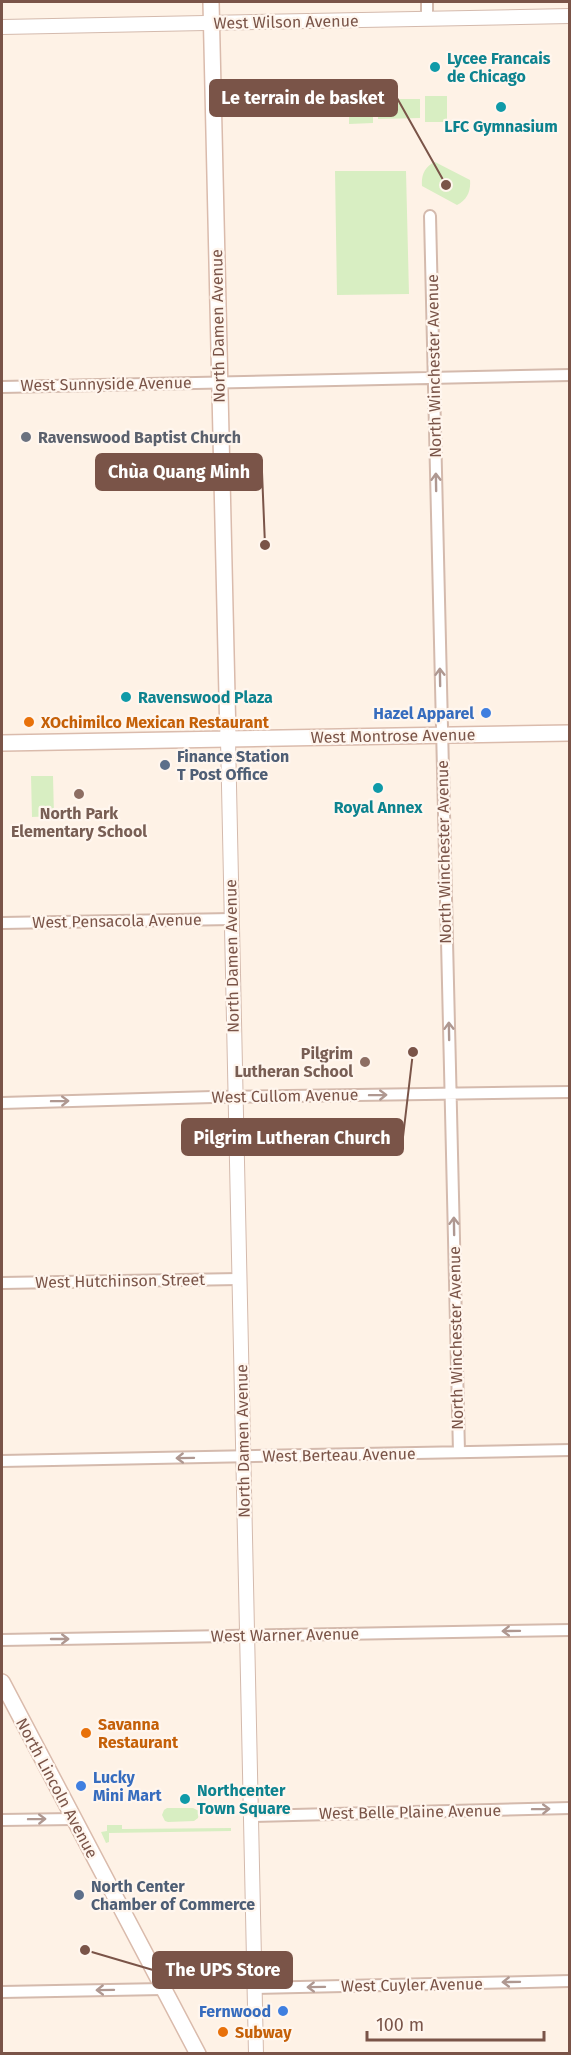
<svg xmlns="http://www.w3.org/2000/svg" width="571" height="2055" font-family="'Fira Sans',sans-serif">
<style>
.green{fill:#d8eec2}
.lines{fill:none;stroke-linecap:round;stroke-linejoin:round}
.minor-casing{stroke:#d4baad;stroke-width:14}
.tertiary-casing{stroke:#d4baad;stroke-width:16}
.secondary-casing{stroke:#dabbac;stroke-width:18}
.minor{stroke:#fff;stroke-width:10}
.tertiary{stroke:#fff;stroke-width:14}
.secondary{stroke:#fff;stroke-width:15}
.oneway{stroke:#af9891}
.culture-dot{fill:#0f9aa8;stroke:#fff6ee;stroke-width:2}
.worship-dot{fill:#6b7280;stroke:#fff6ee;stroke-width:2}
.shop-dot{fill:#3f7fe0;stroke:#fff6ee;stroke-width:2}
.food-dot{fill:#e8710a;stroke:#fff6ee;stroke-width:2}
.service-dot{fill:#5c6f8a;stroke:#fff6ee;stroke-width:2}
.education-dot{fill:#8d6e63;stroke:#fff6ee;stroke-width:2}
.labels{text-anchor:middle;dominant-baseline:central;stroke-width:4.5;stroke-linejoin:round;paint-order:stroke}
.street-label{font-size:16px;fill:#7a5448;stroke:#fff6ee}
.culture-label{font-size:16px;font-weight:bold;fill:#0d838f;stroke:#fff6ee;text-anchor:start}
.worship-label{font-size:16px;font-weight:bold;fill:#5b616d;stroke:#fff6ee;text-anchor:start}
.shop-label{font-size:16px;font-weight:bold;fill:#366cbe;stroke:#fff6ee;text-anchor:end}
.food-label{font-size:16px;font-weight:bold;fill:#c56008;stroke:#fff6ee;text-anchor:start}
.service-label{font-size:16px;font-weight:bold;fill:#4e5e75;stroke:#fff6ee;text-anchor:start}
.education-label{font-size:16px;font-weight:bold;fill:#785e54;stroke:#fff6ee}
.leader{fill:none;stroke:#7a5448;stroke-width:2}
.callout-dot{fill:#7a5448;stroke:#fff6ee;stroke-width:2}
.callout{fill:#7a5448;stroke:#7a5448;stroke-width:2}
.callout-label{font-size:18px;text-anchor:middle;font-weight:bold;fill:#fff}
</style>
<rect width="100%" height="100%" fill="#fef2e6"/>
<!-- green -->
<path class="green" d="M425,96h22v26h-22z
M349,98h24v25l-24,1z
M378,99h42v19l-42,1z
M435,162l35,18c1,11 -3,20 -13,25l-35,-19c-1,-11 3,-20 13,-24z
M335,171h71l3,123 -72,1z
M31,776h22l1,40 -22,1z
M167,1808h26l6,3 -1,7 -4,3 -26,1 -3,-1 -3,-6 2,-5z
M107,1825h15v4l109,-1v3l-122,2v9l-3,1 -5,-11 6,-1z"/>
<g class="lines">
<defs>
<path id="minor" d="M427,2v17
M430,216l29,1236
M2,387l568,-12
M2,923l230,-4
M2,1103l211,-6 357,-5
M2,1283l237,-4
M2,1461l568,-11
M2,1640l568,-10
M251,1816l319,-8
M2,1820l71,-1
M255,1988l315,-7
M2,1992l161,-3"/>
<path id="tertiary" d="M2,27l568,-11
M228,739l28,1315"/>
<path id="secondary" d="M211,2l17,737
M2,743l568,-10
M2,1682l196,372"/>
</defs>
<!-- minor casing -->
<use href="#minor" class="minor-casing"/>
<!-- tertiary casing -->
<use href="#tertiary" class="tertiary-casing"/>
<!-- secondary casing -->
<use href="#secondary" class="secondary-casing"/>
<!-- minor -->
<use href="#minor" class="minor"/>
<!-- tertiary -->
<use href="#tertiary" class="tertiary"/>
<!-- secondary -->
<use href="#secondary" class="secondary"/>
</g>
<!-- one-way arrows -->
<defs><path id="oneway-shaft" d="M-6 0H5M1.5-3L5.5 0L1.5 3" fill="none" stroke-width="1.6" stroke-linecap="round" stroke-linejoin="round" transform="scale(1.5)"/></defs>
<g class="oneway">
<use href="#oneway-shaft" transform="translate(436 482) rotate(-91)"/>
<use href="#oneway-shaft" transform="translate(440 677) rotate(-91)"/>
<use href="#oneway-shaft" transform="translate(449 1031) rotate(-91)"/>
<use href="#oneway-shaft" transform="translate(378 1095) rotate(-1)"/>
<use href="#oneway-shaft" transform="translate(60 1101) rotate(-1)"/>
<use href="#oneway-shaft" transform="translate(454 1226) rotate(-91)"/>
<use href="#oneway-shaft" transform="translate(185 1458) rotate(179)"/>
<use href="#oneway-shaft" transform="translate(511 1631) rotate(179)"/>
<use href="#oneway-shaft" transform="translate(60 1639)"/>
<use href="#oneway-shaft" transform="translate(541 1809) rotate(-1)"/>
<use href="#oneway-shaft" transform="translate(37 1819) rotate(-1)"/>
<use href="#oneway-shaft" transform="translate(511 1982) rotate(179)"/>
<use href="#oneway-shaft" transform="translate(316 1987) rotate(179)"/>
<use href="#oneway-shaft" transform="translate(105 1990) rotate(179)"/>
</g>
<!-- markers -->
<g class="culture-dot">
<circle cx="435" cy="67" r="6"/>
<circle cx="501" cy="107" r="6"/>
<circle cx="126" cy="697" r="6"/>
<circle cx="378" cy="788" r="6"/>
<circle cx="185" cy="1799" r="6"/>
</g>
<circle class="worship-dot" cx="26" cy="437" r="6"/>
<g class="shop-dot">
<circle cx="486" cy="713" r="6"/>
<circle cx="81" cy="1786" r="6"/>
<circle cx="283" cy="2011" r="6"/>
</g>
<g class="food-dot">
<circle cx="29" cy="722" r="6"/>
<circle cx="86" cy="1733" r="6"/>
<circle cx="223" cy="2032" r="6"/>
</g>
<g class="service-dot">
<circle cx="165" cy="765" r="6"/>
<circle cx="79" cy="1895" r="6"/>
</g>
<g class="education-dot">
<circle cx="79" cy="794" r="6"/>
<circle cx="365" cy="1062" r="6"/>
</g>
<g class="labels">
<!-- street labels -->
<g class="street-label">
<text transform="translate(286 22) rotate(-1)">West Wilson Avenue</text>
<text transform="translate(218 326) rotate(-91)">North Damen Avenue</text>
<text transform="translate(434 366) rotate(-91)">North Winchester Avenue</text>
<text transform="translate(106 384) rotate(-1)">West Sunnyside Avenue</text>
<text transform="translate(393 736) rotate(-1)">West Montrose Avenue</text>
<text transform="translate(444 852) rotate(-91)">North Winchester Avenue</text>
<text transform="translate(117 921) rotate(-1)">West Pensacola Avenue</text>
<text transform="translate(232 956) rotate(-91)">North Damen Avenue</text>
<text transform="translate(285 1096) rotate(-1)">West Cullom Avenue</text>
<text transform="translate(120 1281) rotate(-1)">West Hutchinson Street</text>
<text transform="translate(456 1338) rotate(-91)">North Winchester Avenue</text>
<text transform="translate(243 1441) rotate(-91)">North Damen Avenue</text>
<text transform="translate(339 1455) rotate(-1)">West Berteau Avenue</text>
<text transform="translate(285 1635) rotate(-1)">West Warner Avenue</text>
<text transform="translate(57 1788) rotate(62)">North Lincoln Avenue</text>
<text transform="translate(410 1812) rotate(-1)">West Belle Plaine Avenue</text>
<text transform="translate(412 1985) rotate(-1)">West Cuyler Avenue</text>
</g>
<!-- culture labels -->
<g class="culture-label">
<text x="447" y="58">Lycee Francais<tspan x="447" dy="18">de Chicago</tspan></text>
<text x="501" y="126" text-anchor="middle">LFC Gymnasium</text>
<text x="138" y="697">Ravenswood Plaza</text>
<text x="378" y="807" text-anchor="middle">Royal Annex</text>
<text x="197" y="1790">Northcenter<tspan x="197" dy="18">Town Square</tspan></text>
</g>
<!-- worship labels -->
<g class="worship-label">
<text x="38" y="437">Ravenswood Baptist Church</text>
</g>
<!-- shop labels -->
<g class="shop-label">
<text x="474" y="713">Hazel Apparel</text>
<text x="93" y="1777" text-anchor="start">Lucky<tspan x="93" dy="18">Mini Mart</tspan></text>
<text x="271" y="2011">Fernwood</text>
</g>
<!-- food labels -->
<g class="food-label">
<text x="41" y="722">XOchimilco Mexican Restaurant</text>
<text x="98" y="1724">Savanna<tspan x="98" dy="18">Restaurant</tspan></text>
<text x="235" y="2032">Subway</text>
</g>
<!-- service labels -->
<g class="service-label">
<text x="177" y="756">Finance Station<tspan x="177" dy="18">T Post Office</tspan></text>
<text x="91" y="1886">North Center<tspan x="91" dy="18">Chamber of Commerce</tspan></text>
</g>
<!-- education labels -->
<g class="education-label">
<text x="79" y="813">North Park<tspan x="79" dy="18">Elementary School</tspan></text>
<text x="353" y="1053" text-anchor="end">Pilgrim<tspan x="353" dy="18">Lutheran School</tspan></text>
</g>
</g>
<!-- callouts -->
<path class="leader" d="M446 185L397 98M265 545L262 472M413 1052L403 1137M85 1950L153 1970"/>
<g class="callout-dot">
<circle cx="446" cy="185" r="6"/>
<circle cx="265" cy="545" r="6"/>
<circle cx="413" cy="1052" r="6"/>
<circle cx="85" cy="1950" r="6"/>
</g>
<g class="callout">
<rect x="210" y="80" width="187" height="36" rx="6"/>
<rect x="96" y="454" width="166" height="36" rx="6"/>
<rect x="182" y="1119" width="221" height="36" rx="6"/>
<rect x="153" y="1952" width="139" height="36" rx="6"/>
</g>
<g class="callout-label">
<text x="303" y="104">Le terrain de basket</text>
<text x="179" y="478">Chùa Quang Minh</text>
<text x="292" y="1144">Pilgrim Lutheran Church</text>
<text x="223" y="1976">The UPS Store</text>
</g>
<!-- border -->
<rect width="571" height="2055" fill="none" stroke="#7a5448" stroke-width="6"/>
<!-- scale -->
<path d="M367 2031v9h177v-9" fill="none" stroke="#7a5448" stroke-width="3"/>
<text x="376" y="2031" font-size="18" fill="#7a5448" stroke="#fff6ee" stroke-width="4.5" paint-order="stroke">100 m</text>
</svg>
